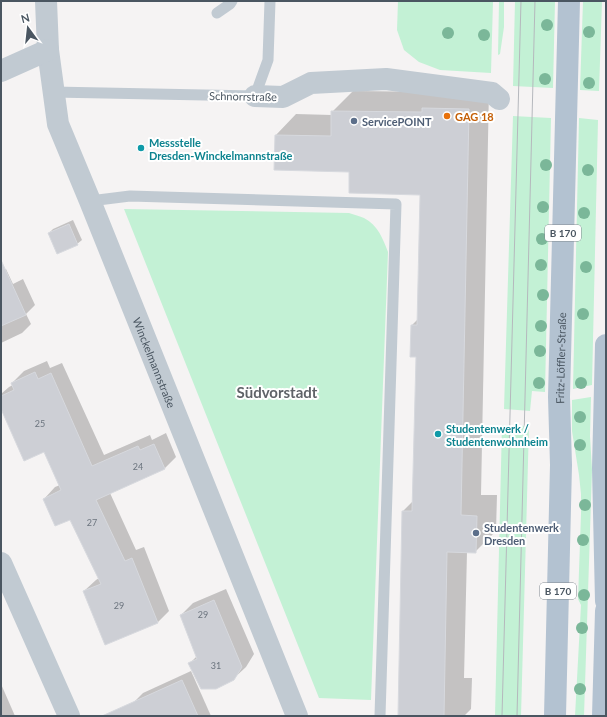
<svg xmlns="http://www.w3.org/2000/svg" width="607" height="717" font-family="Lato,sans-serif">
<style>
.green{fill:#c3f1d5}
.shadow{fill:#0003}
.building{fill:#cdcfd5;stroke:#d7d9de}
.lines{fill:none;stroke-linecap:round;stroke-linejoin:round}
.lane{stroke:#c1cad2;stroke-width:11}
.street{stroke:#c1cad2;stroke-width:22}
.primary{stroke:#b3c2d1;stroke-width:22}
.tram{stroke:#b5b8bd;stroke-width:1}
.tree{fill:#7bb799}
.food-dot{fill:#e8710a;stroke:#fff;stroke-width:1.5}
.service-dot{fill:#5c6f8a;stroke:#fff;stroke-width:1.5}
.culture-dot{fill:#0f9aa8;stroke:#fff;stroke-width:1.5}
.labels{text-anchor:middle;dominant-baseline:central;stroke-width:4;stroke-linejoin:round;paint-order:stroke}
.number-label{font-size:9px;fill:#6b747e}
.shield{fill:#fff;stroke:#808990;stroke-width:1}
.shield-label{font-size:10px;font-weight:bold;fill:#4a5661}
.street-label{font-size:11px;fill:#4a5661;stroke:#fff}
.food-label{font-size:11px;font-weight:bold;fill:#c56008;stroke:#fff;text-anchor:start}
.service-label{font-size:11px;font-weight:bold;fill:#4e5e75;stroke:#fff;text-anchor:start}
.culture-label{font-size:11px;font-weight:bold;fill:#0d838f;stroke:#fff;text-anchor:start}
.district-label{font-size:15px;font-weight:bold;fill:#5f6368;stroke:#fff}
</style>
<rect width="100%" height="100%" fill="#f5f3f3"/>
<g class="green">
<path d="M 398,1 L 493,1 L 491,73 L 440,70 L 419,62 L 404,50 L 397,30 Z"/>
<path d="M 499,1 L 504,1 L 504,27 L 500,54 L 498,55 Z"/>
<path d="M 515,1 L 555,1 L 553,88 L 513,86 Z"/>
<path d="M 583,1 L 602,1 L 599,91 L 580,90 Z"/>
<path d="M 513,116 L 551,118 L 545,392 L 532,391 L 530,411 L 504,409 Z"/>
<path d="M 579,118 L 598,120 L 592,385 L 573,389 Z"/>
<path d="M 124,209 L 349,213 C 354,215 360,216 364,218 C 378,225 383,239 388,252 L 371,700 L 319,698 Z"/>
<path d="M 591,397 L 590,436 L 592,470 L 584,716 L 575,716 L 581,605 L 578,599 L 581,514 L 581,494 L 579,475 L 572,431 L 572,400 Z"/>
<path d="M 502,425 L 529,426 L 521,716 L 495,716 Z"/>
</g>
<g class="shadow">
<path d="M 489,89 L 481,495 L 497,495 L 496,531 L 475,552 L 467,552 L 464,678 L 472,678 L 471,709 L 464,716 L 399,716 L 403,511 L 413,501 L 417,356 L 412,325 L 418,319 L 421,194 L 350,171 L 276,135 L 296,114 L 332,115 L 332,112 L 353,91 L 440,92 Z"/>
<path d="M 73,220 L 82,240 L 77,244 L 49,233 L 53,229 Z"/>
<path d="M 6,269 L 13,284 L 23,279 L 35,305 L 26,314 L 31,324 L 22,333 L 1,343 L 1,272 Z"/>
<path d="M 47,361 L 50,368 L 62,363 L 104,455 L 150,435 L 152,440 L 166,433 L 176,457 L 165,468 L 110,493 L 136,550 L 144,547 L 169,611 L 158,622 L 84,591 L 96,580 L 99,578 L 71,518 L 44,499 L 55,487 L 60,485 L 45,451 L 1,407 L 1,394 L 9,387 L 13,385 L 12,383 L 24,371 Z"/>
<path d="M 226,589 L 254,654 L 246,667 L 233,679 L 190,663 L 197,656 L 181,615 L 193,603 Z"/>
<path d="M 191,671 L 211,716 L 140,716 L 134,702 L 143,693 Z"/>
<path d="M 1,684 L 15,716 L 1,716 Z"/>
</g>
<g class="building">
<path d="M 422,108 L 469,109 L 461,515 L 477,516 L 476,553 L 447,552 L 444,716 L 398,716 L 402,511 L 412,511 L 416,357 L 410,357 L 411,325 L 417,325 L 420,195 L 349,193 L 349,172 L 274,170 L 275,135 L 331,136 L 331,111 L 422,112 Z"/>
<path d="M 69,224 L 78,245 L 57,254 L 48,233 Z"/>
<path d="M 1,260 L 26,315 L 1,326 Z"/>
<path d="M 35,372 L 38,379 L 51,373 L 92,466 L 138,446 L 140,450 L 154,444 L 165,469 L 96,500 L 125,561 L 132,558 L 158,623 L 105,645 L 83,591 L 101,584 L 70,520 L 55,526 L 43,499 L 61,490 L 44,452 L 24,461 L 1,409 L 1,396 L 14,390 L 11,383 Z"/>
<path d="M 214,600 L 242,667 L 234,680 L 216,689 L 201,689 L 188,663 L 197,659 L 180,615 Z"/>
<path d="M 182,680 L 198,716 L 102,716 Z"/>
</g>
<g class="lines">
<g class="lane">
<path d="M 217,13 L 230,4 L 232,1"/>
<path d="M 53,92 L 255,96 L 268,60 L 270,1"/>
<path d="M 90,201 L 130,196 L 396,204 L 380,716"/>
</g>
<g class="street">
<path id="s1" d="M 46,1 L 48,50 L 58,124 L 90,201 L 297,716"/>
<path d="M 1,71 L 48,50"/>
<path d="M 255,96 L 283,97 L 311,83 L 386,79 L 492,93 L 499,99"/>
<path d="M 1,563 L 69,716"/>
</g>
<g class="primary">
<path d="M 606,345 L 603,468 L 606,601"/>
<path id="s2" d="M 555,716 L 561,465 L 559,397 L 569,1"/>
<path d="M 603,716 L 606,611"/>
</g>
<g class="tram">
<path d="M 502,716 L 521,1"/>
<path d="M 517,716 L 535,1"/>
</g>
</g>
<g class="tree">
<circle cx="547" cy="25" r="6"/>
<circle cx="589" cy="32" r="6"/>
<circle cx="448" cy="33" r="6"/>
<circle cx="484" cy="35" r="6"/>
<circle cx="545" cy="79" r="6"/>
<circle cx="589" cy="83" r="6"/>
<circle cx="546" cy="165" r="6"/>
<circle cx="588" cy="170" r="6"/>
<circle cx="543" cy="207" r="6"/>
<circle cx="584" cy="213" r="6"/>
<circle cx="542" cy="239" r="6"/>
<circle cx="541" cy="265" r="6"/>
<circle cx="586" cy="267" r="6"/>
<circle cx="543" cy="295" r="6"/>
<circle cx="583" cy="314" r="6"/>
<circle cx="541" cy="326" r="6"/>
<circle cx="540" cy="351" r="6"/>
<circle cx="539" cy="383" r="6"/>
<circle cx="581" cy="383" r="6"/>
<circle cx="580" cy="417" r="6"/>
<circle cx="580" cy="445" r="6"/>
<circle cx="585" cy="505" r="6"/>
<circle cx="583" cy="540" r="6"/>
<circle cx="584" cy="595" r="6"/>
<circle cx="582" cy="628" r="6"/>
<circle cx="580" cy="689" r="6"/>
</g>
<circle class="food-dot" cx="447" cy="116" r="4"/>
<g class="service-dot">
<circle cx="354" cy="121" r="4"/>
<circle cx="476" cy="533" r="4"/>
</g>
<g class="culture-dot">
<circle cx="141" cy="148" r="4"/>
<circle cx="438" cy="434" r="4"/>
</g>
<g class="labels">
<g class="number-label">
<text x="40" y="423">25</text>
<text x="138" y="466">24</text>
<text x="92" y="522">27</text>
<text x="119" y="605">29</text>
<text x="203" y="614">29</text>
<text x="216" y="665">31</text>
</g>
<g class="shield">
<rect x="545" y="225" width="36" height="16" rx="3"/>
<rect x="540" y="583" width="36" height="16" rx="3"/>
</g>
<g class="shield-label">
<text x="563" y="233">B 170</text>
<text x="558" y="591">B 170</text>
</g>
<g class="street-label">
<text transform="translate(243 96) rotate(1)">Schnorrstraße</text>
<text stroke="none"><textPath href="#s2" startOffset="358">Fritz-Löffler-Straße</textPath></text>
<text stroke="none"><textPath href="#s1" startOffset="381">Winckelmannstraße</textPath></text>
</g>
<g class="food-label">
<text x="455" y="116">GAG 18</text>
</g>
<g class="service-label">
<text x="362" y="121">ServicePOINT</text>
<text x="484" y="527">Studentenwerk<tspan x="484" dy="13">Dresden</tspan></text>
</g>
<g class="culture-label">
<text x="149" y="142">Messstelle<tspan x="149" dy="13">Dresden-Winckelmannstraße</tspan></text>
<text x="446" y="428">Studentenwerk /<tspan x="446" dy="13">Studentenwohnheim</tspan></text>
</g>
<g class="district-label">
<text x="277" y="392">Südvorstadt</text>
</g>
</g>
<rect width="607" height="717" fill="none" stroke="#4a5661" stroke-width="4"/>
<g transform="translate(28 28) rotate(345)" stroke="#ffffff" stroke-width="3" paint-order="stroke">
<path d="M0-3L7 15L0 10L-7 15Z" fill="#4a5661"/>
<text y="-6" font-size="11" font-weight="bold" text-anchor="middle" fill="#4a5661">N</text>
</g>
</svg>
